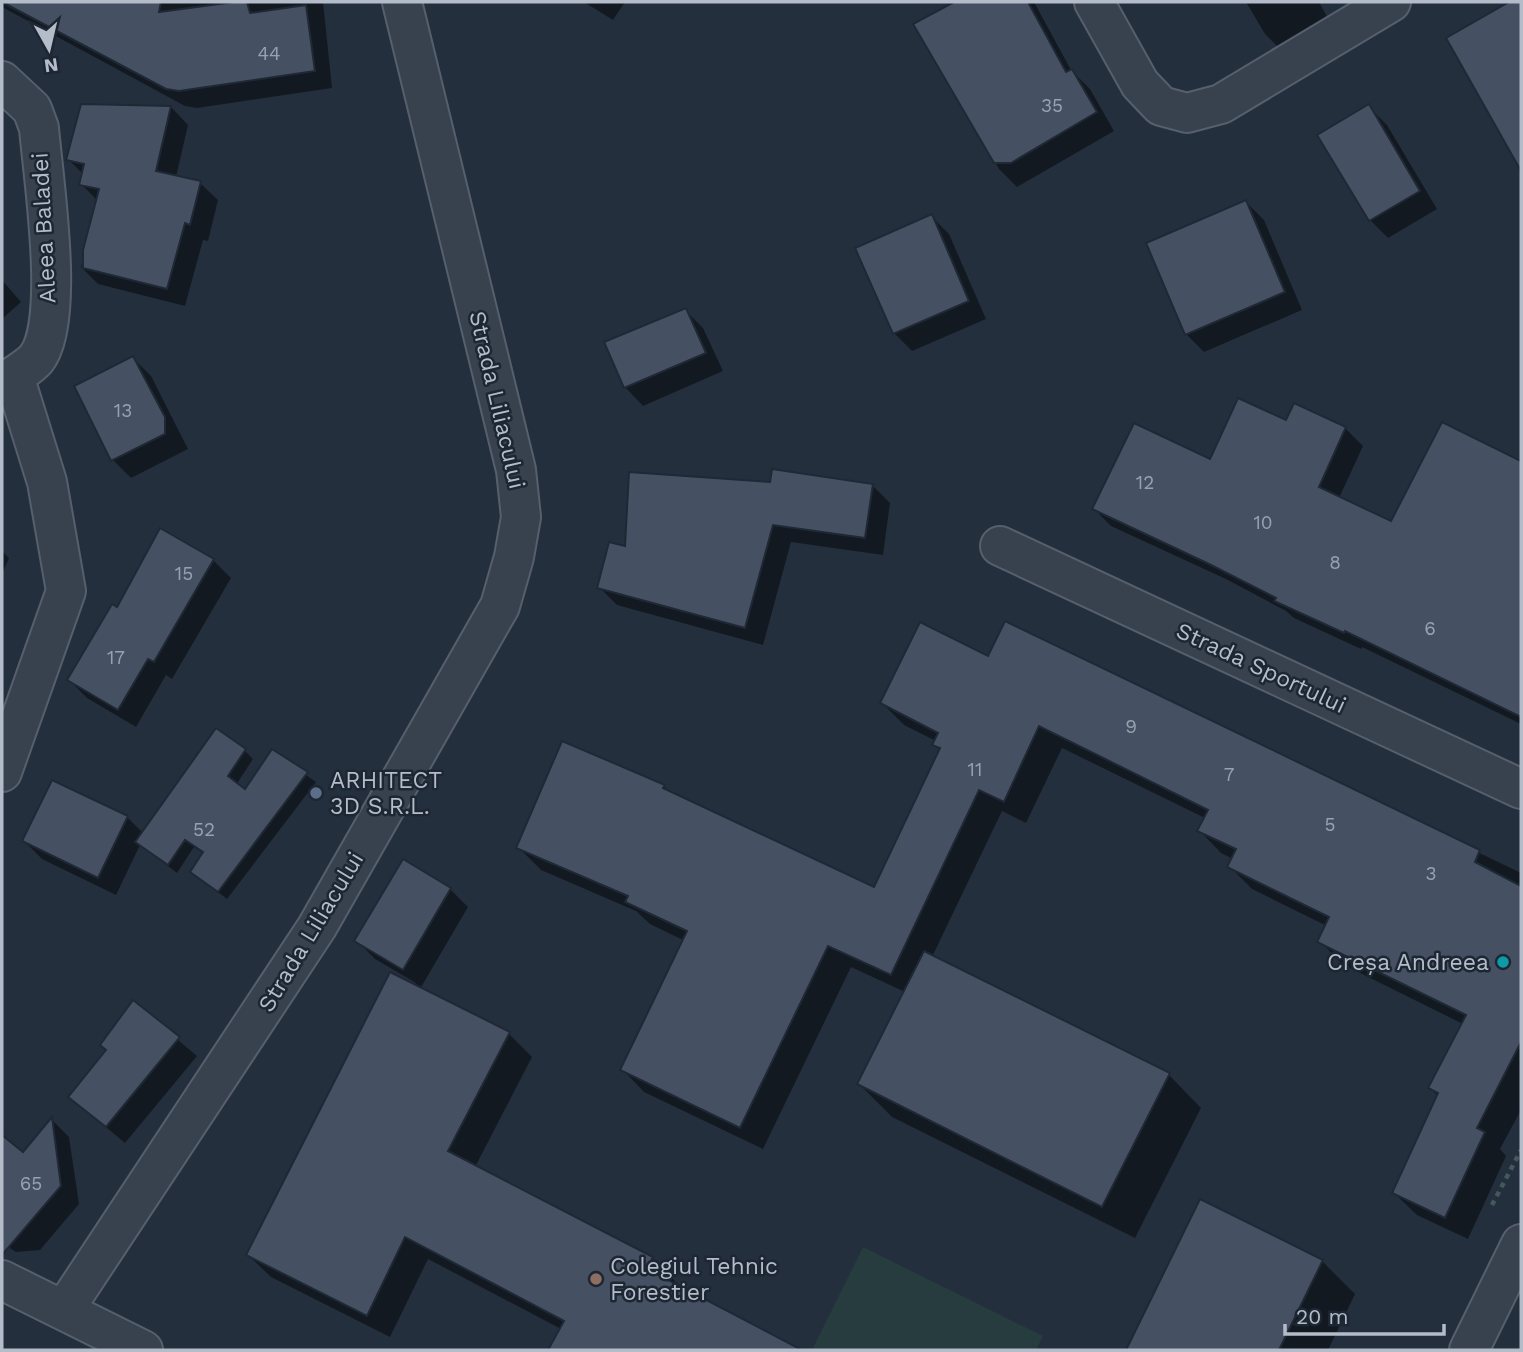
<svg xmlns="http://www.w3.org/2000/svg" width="1523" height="1352" font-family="'Work Sans',sans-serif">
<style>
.green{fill:#263c3f}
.shadow{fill:#0007}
.building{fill:#455162;stroke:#1f2835;stroke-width:2}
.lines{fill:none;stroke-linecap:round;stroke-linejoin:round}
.minor-casing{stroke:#565f6c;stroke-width:42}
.tertiary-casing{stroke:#565f6c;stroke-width:42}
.path{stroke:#44595c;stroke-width:4.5;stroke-dasharray:5 5;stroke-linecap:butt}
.minor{stroke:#38414e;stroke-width:38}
.tertiary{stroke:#38414e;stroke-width:38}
.service-dot{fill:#5c6f8a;stroke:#1d2633;stroke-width:2.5}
.culture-dot{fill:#0f9aa8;stroke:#1d2633;stroke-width:2.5}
.education-dot{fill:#8d6e63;stroke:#1d2633;stroke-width:2.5}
.labels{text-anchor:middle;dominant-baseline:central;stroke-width:5;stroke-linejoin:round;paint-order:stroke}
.number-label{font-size:19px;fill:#98a1af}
.street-label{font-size:23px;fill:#b4bcc9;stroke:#1d2633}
.poi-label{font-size:23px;fill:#b4bcc9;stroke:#1d2633;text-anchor:start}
</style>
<rect width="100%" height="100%" fill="#242f3e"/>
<path class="green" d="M 863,1247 L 1043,1336 L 1036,1350 L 812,1350 Z"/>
<g class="shadow">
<path d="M 2,2 L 323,2 L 332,88 L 197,108 L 185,106 L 2,7 Z"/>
<path d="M 584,2 L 625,2 L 613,20 Z"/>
<path d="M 958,2 L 1034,2 L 1071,70 L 1090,89 L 1114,131 L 1017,187 L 999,169 L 916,24 Z"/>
<path d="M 1246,2 L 1319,2 L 1331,24 L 1283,52 L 1265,34 Z"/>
<path d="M 1512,2 L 1521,8 L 1521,142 L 1516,145 L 1448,39 Z"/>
<path d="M 82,105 L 171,107 L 188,125 L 176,177 L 200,183 L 218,200 L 208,241 L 203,240 L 185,306 L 98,284 L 81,267 L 98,201 L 81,184 L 83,174 L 68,159 Z"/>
<path d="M 1369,107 L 1387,125 L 1437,209 L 1388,238 L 1370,220 Z"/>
<path d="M 1246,202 L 1264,220 L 1302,310 L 1204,352 L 1186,334 Z"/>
<path d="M 931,216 L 949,234 L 986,319 L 912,351 L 894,333 Z"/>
<path d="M 2,280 L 21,302 L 2,319 Z"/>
<path d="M 685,310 L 703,328 L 723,371 L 643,406 L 625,387 Z"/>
<path d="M 133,358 L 151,376 L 188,449 L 131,478 L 113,460 Z"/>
<path d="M 1287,423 L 1345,428 L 1363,446 L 1339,498 L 1392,523 L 1429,450 L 1521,494 L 1521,724 L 1362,647 L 1361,649 L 1294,618 L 1286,611 L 1228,580 L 1111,526 L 1094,509 L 1211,461 Z"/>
<path d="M 771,484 L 872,485 L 890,503 L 883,555 L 791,542 L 763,645 L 617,605 L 599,587 L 626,548 Z"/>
<path d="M 161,530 L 213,560 L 231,578 L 172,679 L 166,675 L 136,727 L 87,698 L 69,680 L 117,609 Z"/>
<path d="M 2,551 L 9,558 L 2,574 Z"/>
<path d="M 1005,624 L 1521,873 L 1521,1110 L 1500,1149 L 1506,1156 L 1468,1239 L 1417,1215 L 1394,1193 L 1438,1096 L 1430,1088 L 1463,1024 L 1342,964 L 1320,941 L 1327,926 L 1252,889 L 1229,866 L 1233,859 L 1221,853 L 1199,830 L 1205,818 L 1062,748 L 1026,823 L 1002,811 L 932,957 L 1169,1075 L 1201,1108 L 1135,1238 L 892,1117 L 859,1084 L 905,992 L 851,967 L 763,1149 L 644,1092 L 622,1069 L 685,941 L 650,924 L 636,911 L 541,870 L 518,847 L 664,786 L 671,793 L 875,889 L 941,751 L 934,744 L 936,741 L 904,725 L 882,703 L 989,659 Z"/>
<path d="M 245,751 L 253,759 L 236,785 L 246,792 L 273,752 L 316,782 L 227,899 L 192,872 L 204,854 L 194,847 L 177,873 L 140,845 L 116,895 L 42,859 L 24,841 L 127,817 L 143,833 Z"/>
<path d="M 403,862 L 450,889 L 468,907 L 420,989 L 509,1034 L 532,1057 L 475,1167 L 652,1258 L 675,1281 L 673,1285 L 798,1350 L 563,1350 L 555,1342 L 561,1329 L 428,1259 L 390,1337 L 271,1277 L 248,1255 L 416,983 L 375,959 L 357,941 Z"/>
<path d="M 133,1002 L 197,1056 L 125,1143 L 70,1097 L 108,1051 Z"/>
<path d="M 52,1120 L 69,1137 L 79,1204 L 40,1250 L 16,1252 L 2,1243 L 2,1137 L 24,1154 Z"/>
<path d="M 1200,1202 L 1322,1261 L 1355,1294 L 1328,1350 L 1128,1350 Z"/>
</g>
<g class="building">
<path d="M 2,2 L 161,2 L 159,12 L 234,2 L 247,2 L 250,13 L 306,5 L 315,71 L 179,91 L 166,89 Z"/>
<path d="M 954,2 L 1028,2 L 1066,72 L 1072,69 L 1097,112 L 1011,163 L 994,163 L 913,24 Z"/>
<path d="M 1509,2 L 1521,2 L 1521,171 L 1446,38 Z"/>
<path d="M 81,104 L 171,106 L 156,171 L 201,181 L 190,225 L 185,223 L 167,289 L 83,268 L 83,250 L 99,189 L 79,185 L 84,164 L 66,160 Z"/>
<path d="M 1369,104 L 1420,191 L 1369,221 L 1317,135 Z"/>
<path d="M 1246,200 L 1285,292 L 1185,335 L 1146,243 Z"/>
<path d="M 932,214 L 969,301 L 893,334 L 855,248 Z"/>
<path d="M 686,308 L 706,353 L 624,388 L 604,342 Z"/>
<path d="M 133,356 L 165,417 L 165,434 L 111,461 L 74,386 Z"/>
<path d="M 1238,398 L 1286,420 L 1294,403 L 1346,427 L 1319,487 L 1391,521 L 1442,422 L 1521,461 L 1521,717 L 1345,631 L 1344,633 L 1274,601 L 1276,598 L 1209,564 L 1092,509 L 1134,423 L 1210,459 Z"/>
<path d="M 772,469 L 873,484 L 865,538 L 773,525 L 745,628 L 597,588 L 609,542 L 625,546 L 629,472 L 770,482 Z"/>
<path d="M 160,528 L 214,559 L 154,662 L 148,659 L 118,710 L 67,680 L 112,604 L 117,607 Z"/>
<path d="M 1005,621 L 1480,850 L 1475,862 L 1521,886 L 1521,1042 L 1477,1128 L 1485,1132 L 1445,1218 L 1392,1193 L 1438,1093 L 1428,1088 L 1466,1015 L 1317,942 L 1329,917 L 1227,867 L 1236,849 L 1197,831 L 1208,810 L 1039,726 L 1004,802 L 979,790 L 891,975 L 828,946 L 740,1128 L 620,1070 L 687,931 L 625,902 L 628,896 L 516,848 L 562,741 L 665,785 L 663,788 L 874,887 L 940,748 L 932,745 L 938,733 L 880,703 L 920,622 L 988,656 Z"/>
<path d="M 216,728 L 246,749 L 228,776 L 245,789 L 272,749 L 308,772 L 218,892 L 190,872 L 203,852 L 185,840 L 168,865 L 135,842 Z"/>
<path d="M 52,780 L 128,816 L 98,878 L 22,841 Z"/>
<path d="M 403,859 L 451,888 L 403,970 L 354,941 Z"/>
<path d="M 924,951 L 1170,1073 L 1102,1207 L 857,1084 Z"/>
<path d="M 390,972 L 510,1032 L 448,1151 L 653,1257 L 647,1269 L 802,1350 L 548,1350 L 564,1321 L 405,1237 L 367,1316 L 246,1255 Z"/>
<path d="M 133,1000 L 180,1037 L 106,1127 L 68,1097 L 106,1050 L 100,1045 Z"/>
<path d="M 52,1117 L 61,1186 L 2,1255 L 2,1135 L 23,1152 Z"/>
<path d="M 1200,1199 L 1323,1260 L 1279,1350 L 1126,1350 Z"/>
</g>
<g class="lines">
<g class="minor-casing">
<g id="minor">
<path d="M 1094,2 L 1140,84 L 1161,106 L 1187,113 L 1221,104 L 1391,2"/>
<path d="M 2,81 L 32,109 L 39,128 C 43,177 66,323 36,359 C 30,366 21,371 14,376 L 47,482 L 66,591 L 2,772"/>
<path d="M 1000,546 L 1521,789"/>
<path d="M 1469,1350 L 1521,1244"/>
</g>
</g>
<g class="tertiary-casing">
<g id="tertiary">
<path d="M 2,1280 L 143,1350"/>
<path d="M 64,1310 L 317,927 L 500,606 L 514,557 L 521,517 L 516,470 L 402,2"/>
</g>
</g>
<path class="path" d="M 1492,1205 L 1521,1150"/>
<use href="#minor" class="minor"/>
<use href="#tertiary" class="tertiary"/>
</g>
<circle class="service-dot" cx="316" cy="793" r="7"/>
<circle class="culture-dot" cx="1503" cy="962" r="7"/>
<circle class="education-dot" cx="596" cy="1279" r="7"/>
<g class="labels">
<g class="number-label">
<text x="269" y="53">44</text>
<text x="1052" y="105">35</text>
<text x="123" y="410">13</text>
<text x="1145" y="482">12</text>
<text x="1263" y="522">10</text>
<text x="1335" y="562">8</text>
<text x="184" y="573">15</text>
<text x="1430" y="628">6</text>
<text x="116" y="657">17</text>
<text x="1131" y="726">9</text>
<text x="975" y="769">11</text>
<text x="1229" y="774">7</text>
<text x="1330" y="824">5</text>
<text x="204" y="829">52</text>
<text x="1431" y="873">3</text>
<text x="31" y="1183">65</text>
</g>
<g class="street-label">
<text transform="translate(44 228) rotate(-93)">Aleea Baladei</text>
<text transform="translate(497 400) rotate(77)">Strada Liliacului</text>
<text transform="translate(1261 668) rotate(25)">Strada Sportului</text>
<text transform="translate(311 932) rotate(-59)">Strada Liliacului</text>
</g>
<g class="poi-label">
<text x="330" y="780">ARHITECT<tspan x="330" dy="26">3D S.R.L.</tspan></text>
<text x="1489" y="962" text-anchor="end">Creșa Andreea</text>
<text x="610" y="1266">Colegiul Tehnic<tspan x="610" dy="26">Forestier</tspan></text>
</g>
</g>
<rect width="1523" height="1352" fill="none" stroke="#b4bcc9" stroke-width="7"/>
<g transform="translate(49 49) rotate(172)" stroke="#1d2633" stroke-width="5" paint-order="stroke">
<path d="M0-5L12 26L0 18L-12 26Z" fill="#b4bcc9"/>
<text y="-10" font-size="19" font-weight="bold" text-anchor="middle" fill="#b4bcc9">N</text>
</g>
<path d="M1285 1324v10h159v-10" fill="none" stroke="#b4bcc9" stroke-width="3.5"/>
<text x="1296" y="1324" font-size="21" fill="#b4bcc9" stroke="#1d2633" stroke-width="5" paint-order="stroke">20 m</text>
</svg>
